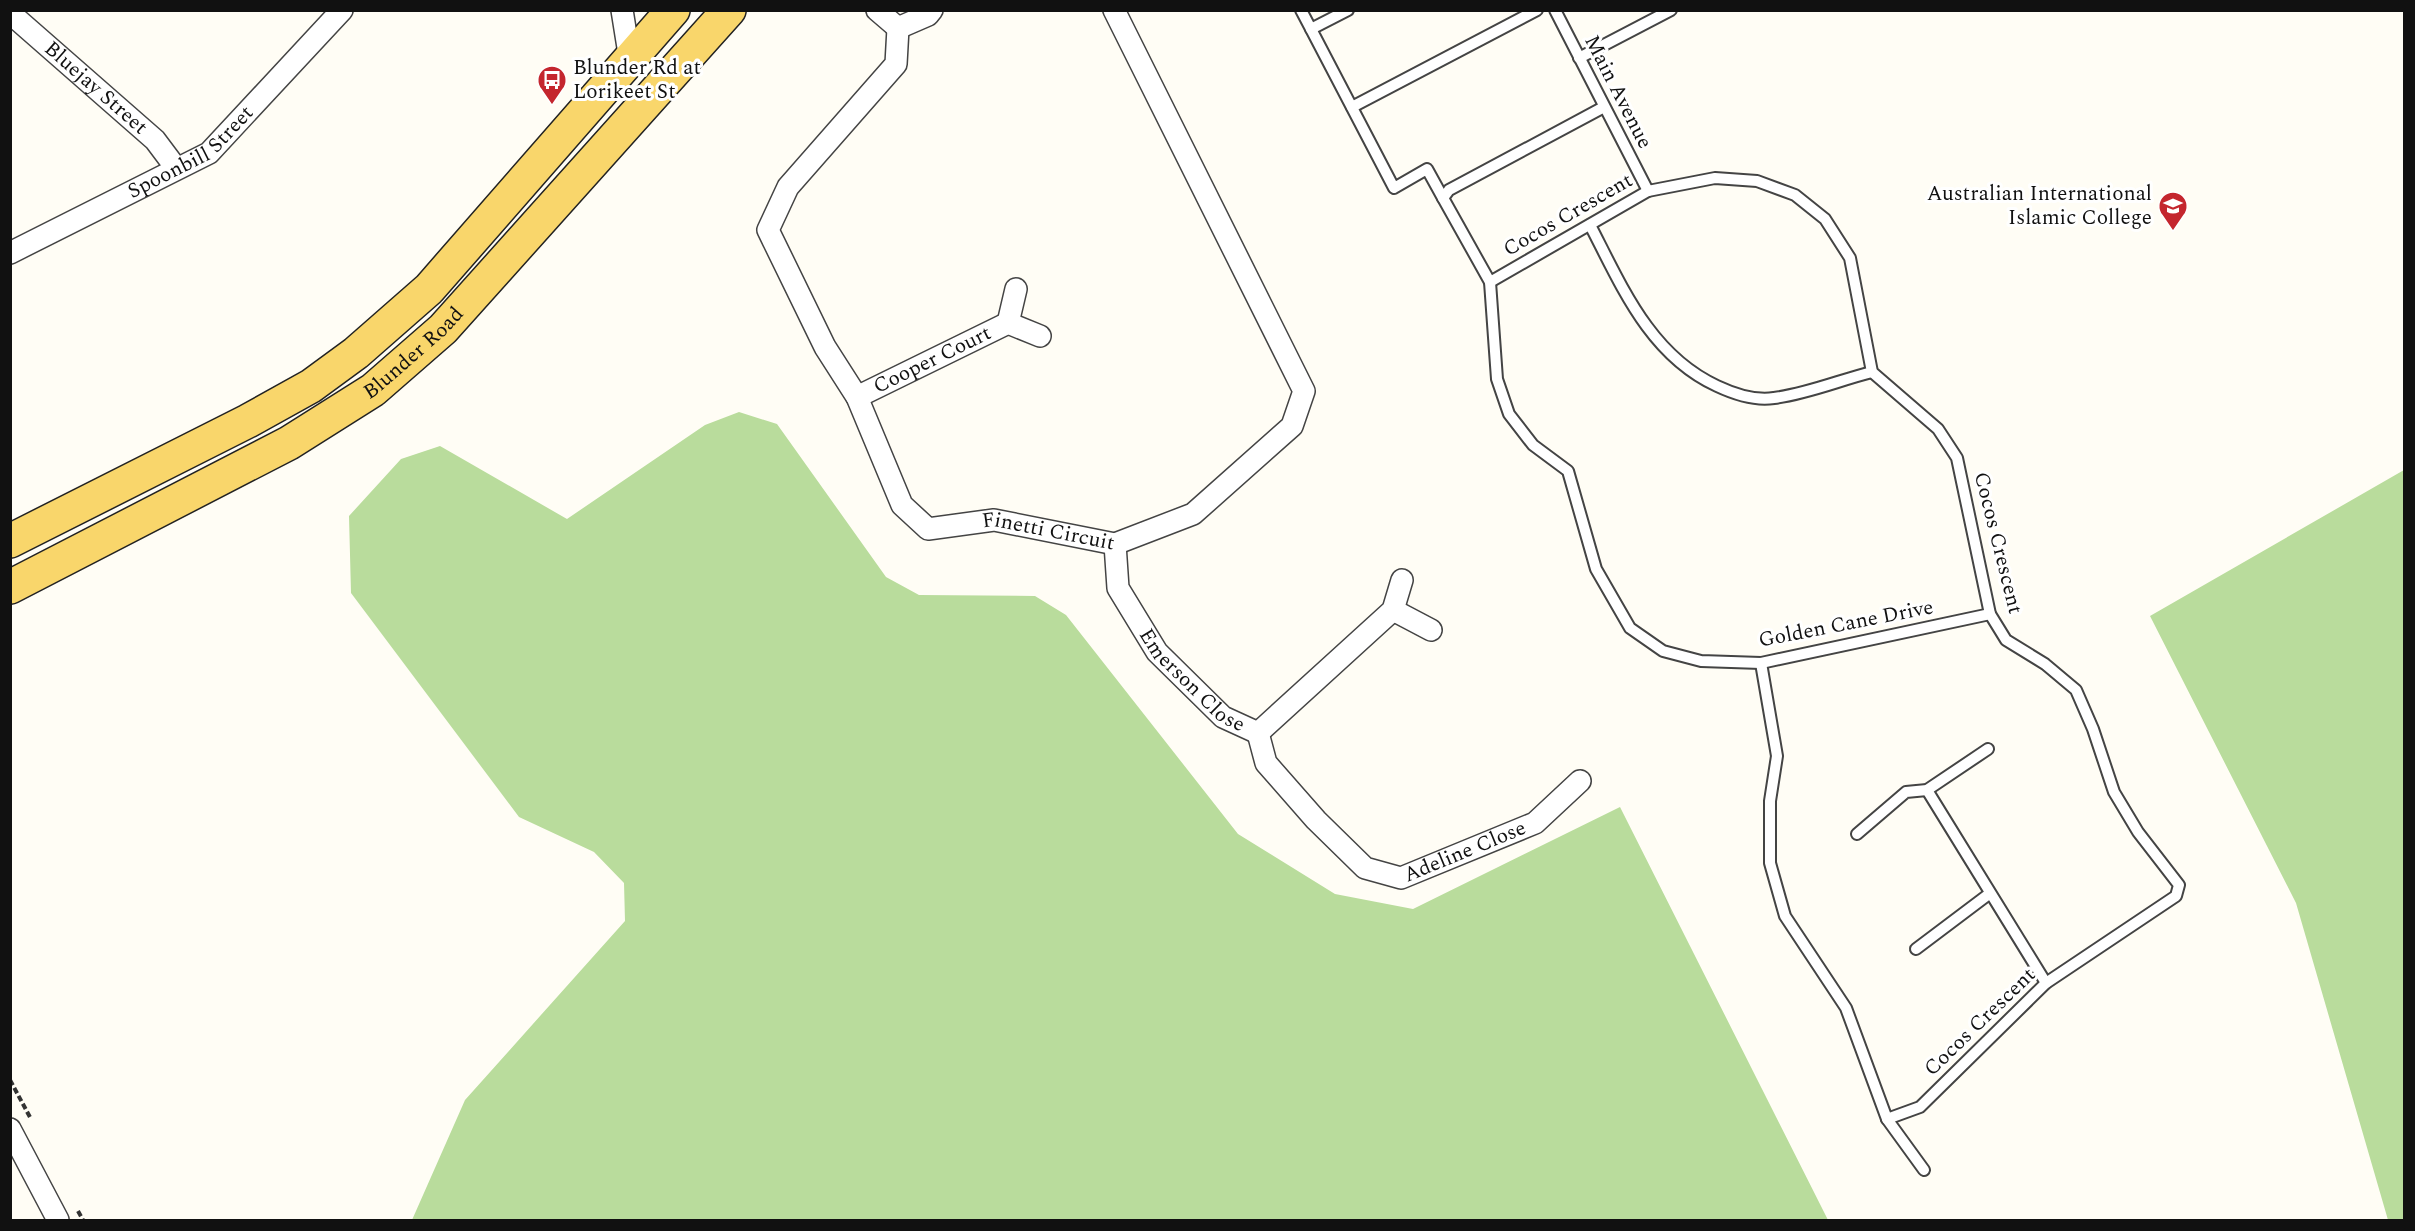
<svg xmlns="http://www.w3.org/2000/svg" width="2415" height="1231" font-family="Spectral,serif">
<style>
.forest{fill:#b9dc9c}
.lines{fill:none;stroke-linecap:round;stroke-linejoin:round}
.service-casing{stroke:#444;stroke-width:14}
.minor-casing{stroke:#444;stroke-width:24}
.primary-casing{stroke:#222;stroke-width:36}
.path{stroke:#333;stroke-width:4;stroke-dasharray:6 3;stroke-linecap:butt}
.service{stroke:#fff;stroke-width:10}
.minor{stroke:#fff;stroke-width:21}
.primary{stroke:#f9d66b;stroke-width:33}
.labels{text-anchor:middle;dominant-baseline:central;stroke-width:6;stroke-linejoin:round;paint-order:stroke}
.poi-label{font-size:21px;fill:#111;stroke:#fff;text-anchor:start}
.street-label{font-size:21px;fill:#111;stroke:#fff}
</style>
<rect width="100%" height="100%" fill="#fffdf5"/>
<g class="forest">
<path d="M 739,412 L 777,424 L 886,577 L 919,595 L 1035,596 L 1066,615 L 1238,834 L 1335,894 L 1413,909 L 1620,807 L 1828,1220 L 412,1220 L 465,1100 L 625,921 L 624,883 L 594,852 L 519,817 L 351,593 L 349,516 L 401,459 L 440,446 L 567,519 L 705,425 Z"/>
<path d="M 2404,470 L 2404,1220 L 2388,1220 L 2296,903 L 2150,616 Z"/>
</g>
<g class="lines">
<g class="service-casing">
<g id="service">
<path d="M 1301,10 L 1311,29"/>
<path d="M 1348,10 L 1311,29 L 1394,188 L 1427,169 L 1443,198"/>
<path d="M 1555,10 L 1648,191"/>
<path d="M 1579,58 L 1671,10"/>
<path d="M 1352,107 L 1537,10"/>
<path d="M 1604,107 L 1449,190 L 1443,198 L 1490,282 L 1497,379 L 1509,414 L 1533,445 L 1568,471 L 1596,569 L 1630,628 L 1663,651 L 1701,661 L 1761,663 L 1990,614"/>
<path d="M 1590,225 C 1622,287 1650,355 1717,386 C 1734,394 1755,401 1774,398 C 1807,394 1840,380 1872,372"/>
<path d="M 1490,282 L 1648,191 L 1715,178 L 1757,181 L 1795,195 L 1825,219 L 1850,258 L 1872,372 L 1938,429 L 1957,458 L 1990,614 L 2006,640 L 2045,664 L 2076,690 L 2093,729 L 2114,792 L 2138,832 L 2179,885 L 2176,896 L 2046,983 L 1920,1107 L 1887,1119"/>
<path d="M 1761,663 L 1777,756 L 1770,801 L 1770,863 L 1785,916 L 1846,1008 L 1887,1119 L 1924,1170"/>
<path d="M 1927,790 L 2046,983"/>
<path d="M 1857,834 L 1906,792 L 1927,790 L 1988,749"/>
<path d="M 1916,949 L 1989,894"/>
</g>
</g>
<g class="minor-casing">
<g id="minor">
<path d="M 622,10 L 630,60"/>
<path d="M 877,10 L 898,28"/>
<path id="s1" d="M 10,13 L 155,140 L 176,168"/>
<path id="s2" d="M 898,28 L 896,64 L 788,187 L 768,230 L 825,347 L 857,397 L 902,505 L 928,529 L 994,520 L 1115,544 L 1193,514 L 1292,426 L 1304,391 L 1114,10"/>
<path d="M 898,28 L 928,15 L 932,10"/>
<path id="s3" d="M 10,253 L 209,153 L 342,10"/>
<path d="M 1008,323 L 1016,289"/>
<path id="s4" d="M 857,397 L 1008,323 L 1040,336"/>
<path id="s5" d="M 1115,544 L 1118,588 L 1157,652 L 1223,717 L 1258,733 L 1393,610 L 1402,580"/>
<path d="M 1393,610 L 1431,630"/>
<path id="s6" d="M 1258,733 L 1266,763 L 1316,820 L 1365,868 L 1401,878 L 1535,823 L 1580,781"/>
<path d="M 10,1129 L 58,1220"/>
</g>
</g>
<g class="primary-casing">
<g id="primary">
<path d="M 10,541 L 248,421 L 311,386 L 356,353 L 429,289 L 673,10"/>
<path id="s7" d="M 10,587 L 289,443 L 373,390 L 443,329 L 729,10"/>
</g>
</g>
<g class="path">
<path d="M 10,1080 L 31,1119"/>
<path d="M 78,1211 L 83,1220"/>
</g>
<use href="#service" class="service"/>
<use href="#minor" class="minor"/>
<use href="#primary" class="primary"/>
</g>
<defs>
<g id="bus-pin" transform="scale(1.5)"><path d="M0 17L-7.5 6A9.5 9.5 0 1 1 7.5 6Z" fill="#c4262e" stroke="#fff"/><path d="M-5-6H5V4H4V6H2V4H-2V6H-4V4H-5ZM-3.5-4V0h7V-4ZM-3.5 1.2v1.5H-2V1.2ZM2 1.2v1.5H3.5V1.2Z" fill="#fff"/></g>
<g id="school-pin" transform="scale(1.5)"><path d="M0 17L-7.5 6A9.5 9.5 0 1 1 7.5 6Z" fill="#c4262e" stroke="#fff"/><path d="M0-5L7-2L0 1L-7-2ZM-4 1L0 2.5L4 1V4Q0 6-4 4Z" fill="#fff"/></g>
</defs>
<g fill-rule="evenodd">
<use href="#bus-pin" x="552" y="80"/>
<use href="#school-pin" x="2173" y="206"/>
</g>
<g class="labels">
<g class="poi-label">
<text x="573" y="68">Blunder Rd at<tspan x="573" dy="24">Lorikeet St</tspan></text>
<text x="2152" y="194" text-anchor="end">Australian International<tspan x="2152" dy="24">Islamic College</tspan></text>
</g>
<g class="street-label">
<text stroke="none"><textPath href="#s1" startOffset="114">Bluejay Street</textPath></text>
<text transform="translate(1618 92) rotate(63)">Main Avenue</text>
<text stroke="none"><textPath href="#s3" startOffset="208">Spoonbill Street</textPath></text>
<text transform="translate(1568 215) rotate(-30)">Cocos Crescent</text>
<text stroke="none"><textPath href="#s7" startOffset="468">Blunder Road</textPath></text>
<text stroke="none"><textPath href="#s4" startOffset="84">Cooper Court</textPath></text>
<text stroke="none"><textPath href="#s2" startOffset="711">Finetti Circuit</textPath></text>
<text transform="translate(1998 543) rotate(76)">Cocos Crescent</text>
<text transform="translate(1846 624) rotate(-11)">Golden Cane Drive</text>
<text stroke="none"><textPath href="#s5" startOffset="164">Emerson Close</textPath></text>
<text stroke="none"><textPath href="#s6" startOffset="282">Adeline Close</textPath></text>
<text transform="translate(1980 1022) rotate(-44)">Cocos Crescent</text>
</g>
</g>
<rect width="2415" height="1231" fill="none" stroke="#111111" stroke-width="24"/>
</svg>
